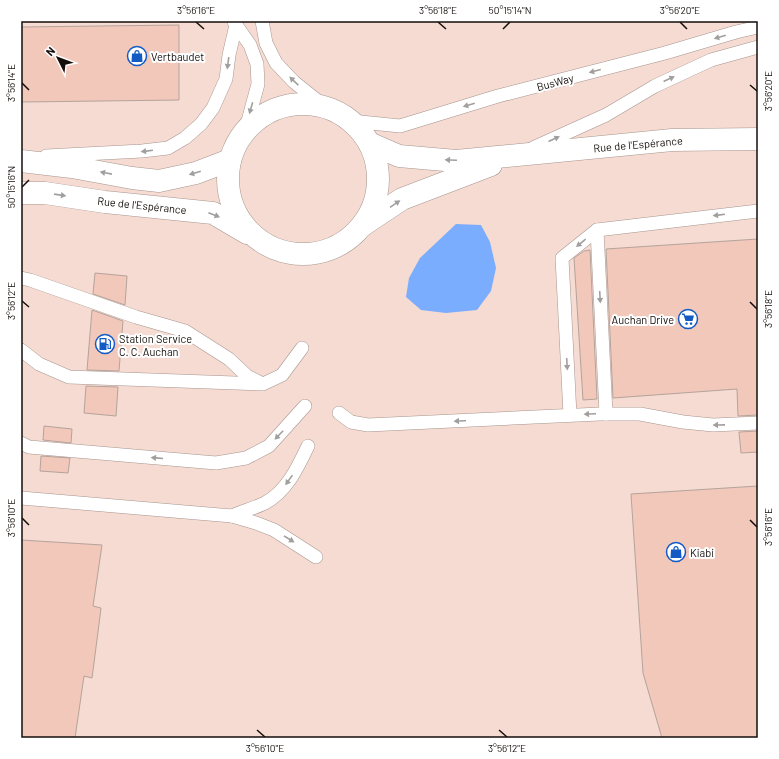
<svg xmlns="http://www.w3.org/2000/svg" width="779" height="759" font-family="Barlow,sans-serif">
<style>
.built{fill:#f5dbd1}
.water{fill:#7badfe}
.building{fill:#f2c8ba;stroke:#b5a39c}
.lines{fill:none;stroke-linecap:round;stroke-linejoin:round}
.service-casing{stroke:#a7958f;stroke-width:14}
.minor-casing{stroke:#a7958f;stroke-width:23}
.service{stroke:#fff;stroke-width:13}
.minor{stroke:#fff;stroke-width:22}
.oneway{fill:#a19f9d}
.ticks{fill:none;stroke:#140e0b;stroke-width:1.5}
.labels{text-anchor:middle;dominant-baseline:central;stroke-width:4;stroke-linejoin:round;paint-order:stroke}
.poi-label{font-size:11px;fill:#140e0b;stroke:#fff;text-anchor:start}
.street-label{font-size:11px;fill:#140e0b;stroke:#fff}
.neatline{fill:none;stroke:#140e0b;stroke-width:1.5}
.ticks-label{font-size:10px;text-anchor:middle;fill:#140e0b}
</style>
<rect width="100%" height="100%" fill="#fdeae3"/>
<rect class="built" x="21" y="21" width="737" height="717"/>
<path class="water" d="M 456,224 L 481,225 L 490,242 L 496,268 L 491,291 L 477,310 L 446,313 L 421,310 L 406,297 L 409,278 L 420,258 Z"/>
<g class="building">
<path d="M 179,25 L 179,100 L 21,102 L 21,27 Z"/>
<path d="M 758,239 L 758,415 L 738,416 L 737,389 L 613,398 L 606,249 Z"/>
<path d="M 590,250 L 597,399 L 583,400 L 574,258 L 584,251 Z"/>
<path d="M 95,273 L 127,276 L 125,305 L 93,294 Z"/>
<path d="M 92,310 L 123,321 L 119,371 L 87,370 Z"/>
<path d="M 86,386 L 118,387 L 116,416 L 84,413 Z"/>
<path d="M 44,426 L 72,429 L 71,443 L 43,440 Z"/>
<path d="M 758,431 L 758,452 L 741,453 L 739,432 Z"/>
<path d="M 41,456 L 70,458 L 68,473 L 40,471 Z"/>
<path d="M 758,486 L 758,738 L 662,738 L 643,673 L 631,494 Z"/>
<path d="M 21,540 L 102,545 L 93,606 L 101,608 L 98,632 L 92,678 L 84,676 L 75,738 L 21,738 Z"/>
</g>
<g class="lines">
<g class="service-casing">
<g id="service">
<path d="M 262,21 L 266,43 L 276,63 L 294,82 L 324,106"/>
<path d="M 234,22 L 250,45 L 257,64 L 258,84 L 245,132"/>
<path d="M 351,121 L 400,126 L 498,96 L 665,53 L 736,32 L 758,27"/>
<path d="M 533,148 L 606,115 L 655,86 L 711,60 L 758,47"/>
<path d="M 46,156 L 142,151 L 168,148 L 185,138 L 201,124 L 213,108 L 226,79 L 229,55 L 236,25"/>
<path d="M 597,230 L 606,414"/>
<path d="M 21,278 L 30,280 L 136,317 L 185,331 L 229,359 L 247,376 L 259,382"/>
<path d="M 21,350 L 39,364 L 69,377 L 263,384 L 282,375 L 302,348"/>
<path d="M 339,413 L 351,422 L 368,425 L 600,414 L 640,414 L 683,422 L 713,425 L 758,423"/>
<path d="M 570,415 L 562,258 L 597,230 L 758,211"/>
<path d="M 21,443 L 29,447 L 216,463 L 246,458 L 269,446 L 305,406"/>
<path d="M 308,446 C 298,467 287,491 265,503 C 255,508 243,511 232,516 L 256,523 L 274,530 L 316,557"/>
<path d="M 21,498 L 232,516"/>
</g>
</g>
<g class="minor-casing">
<g id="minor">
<circle cx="303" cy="179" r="75"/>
<path d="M 369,143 L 399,156 L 456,161 L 672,140 L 758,139"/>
<path d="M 21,161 L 72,167 L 132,178 L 159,181 L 196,173 L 230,160"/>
<path d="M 21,193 L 45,193 L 105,202 L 213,213 L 247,233"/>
<path d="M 363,225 L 402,199 L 491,165"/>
</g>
</g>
<use href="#service" class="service"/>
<use href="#minor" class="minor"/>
</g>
<defs><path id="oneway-solid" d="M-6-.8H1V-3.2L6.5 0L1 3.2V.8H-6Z"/></defs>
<g class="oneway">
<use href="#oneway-solid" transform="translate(720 37) rotate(164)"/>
<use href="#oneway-solid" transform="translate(228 63) rotate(98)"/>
<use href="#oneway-solid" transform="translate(595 71) rotate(165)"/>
<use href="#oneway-solid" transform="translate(669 79) rotate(-25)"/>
<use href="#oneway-solid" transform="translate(294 81) rotate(-137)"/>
<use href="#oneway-solid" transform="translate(469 105) rotate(164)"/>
<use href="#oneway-solid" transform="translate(251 108) rotate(106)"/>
<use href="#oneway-solid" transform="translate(554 139) rotate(-24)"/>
<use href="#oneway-solid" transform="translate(147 151) rotate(173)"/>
<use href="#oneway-solid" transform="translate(451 160) rotate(-177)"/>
<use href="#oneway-solid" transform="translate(106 173) rotate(-169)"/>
<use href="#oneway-solid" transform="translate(195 173) rotate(164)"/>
<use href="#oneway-solid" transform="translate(60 195) rotate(8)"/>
<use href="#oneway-solid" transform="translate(395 204) rotate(-34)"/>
<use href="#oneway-solid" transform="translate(214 215) rotate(21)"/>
<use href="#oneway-solid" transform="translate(719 215) rotate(173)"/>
<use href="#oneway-solid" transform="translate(581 243) rotate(141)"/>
<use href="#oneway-solid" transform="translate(600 297) rotate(87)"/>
<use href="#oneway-solid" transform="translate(567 364) rotate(87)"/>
<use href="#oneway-solid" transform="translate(590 414) rotate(177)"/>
<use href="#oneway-solid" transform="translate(460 421) rotate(177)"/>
<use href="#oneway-solid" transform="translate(719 425) rotate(179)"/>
<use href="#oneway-solid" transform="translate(279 435) rotate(134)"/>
<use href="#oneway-solid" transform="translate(157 458) rotate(-175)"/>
<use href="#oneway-solid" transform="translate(289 480) rotate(125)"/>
<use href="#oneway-solid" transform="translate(289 539) rotate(32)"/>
</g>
<path class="ticks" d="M 196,22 L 204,29M 438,22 L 446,29M 680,22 L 687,29M 503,29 L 510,22M 22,83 L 29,90M 750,85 L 757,91M 22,187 L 29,180M 22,301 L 29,307M 750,302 L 757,309M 22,518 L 29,525M 750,520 L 757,527M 257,730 L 265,737M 499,730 L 507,737"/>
<defs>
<g id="shop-ring" transform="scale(1)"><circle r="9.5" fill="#fff" stroke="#145ac5" stroke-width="1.5"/><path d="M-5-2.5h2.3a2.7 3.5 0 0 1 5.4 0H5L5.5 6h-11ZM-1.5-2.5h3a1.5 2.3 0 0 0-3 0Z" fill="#145ac5"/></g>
<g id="supermarket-ring" transform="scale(1)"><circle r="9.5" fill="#fff" stroke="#145ac5" stroke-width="1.5"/><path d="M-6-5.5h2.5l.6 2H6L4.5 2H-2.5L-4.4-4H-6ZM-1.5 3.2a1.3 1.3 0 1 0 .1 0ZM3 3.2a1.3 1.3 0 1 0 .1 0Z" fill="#145ac5"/></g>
<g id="fuel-ring" transform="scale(1)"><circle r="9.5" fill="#fff" stroke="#145ac5" stroke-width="1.5"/><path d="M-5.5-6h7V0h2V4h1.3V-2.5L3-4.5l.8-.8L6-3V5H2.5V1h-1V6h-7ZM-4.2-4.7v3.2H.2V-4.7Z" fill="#145ac5"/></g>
</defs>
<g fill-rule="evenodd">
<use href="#shop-ring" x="137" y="56"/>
<use href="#supermarket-ring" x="688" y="319"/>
<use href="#fuel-ring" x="105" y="344"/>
<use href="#shop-ring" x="676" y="552"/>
</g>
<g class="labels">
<g class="poi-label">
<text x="151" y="56">Vertbaudet</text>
<text x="674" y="319" text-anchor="end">Auchan Drive</text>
<text x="119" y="338">Station Service<tspan x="119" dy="13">C. C. Auchan</tspan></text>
<text x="690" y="552">Kiabi</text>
</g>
<g class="street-label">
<text transform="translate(555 82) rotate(-15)">BusWay</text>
<text transform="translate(638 144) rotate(-5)">Rue de l'Espérance</text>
<text transform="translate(142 205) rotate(6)">Rue de l'Espérance</text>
</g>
</g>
<rect width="779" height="759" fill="none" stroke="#ffffff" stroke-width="44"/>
<g transform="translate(58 58) rotate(312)" stroke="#ffffff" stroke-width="3" paint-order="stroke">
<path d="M0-3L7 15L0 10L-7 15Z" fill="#140e0b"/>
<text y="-6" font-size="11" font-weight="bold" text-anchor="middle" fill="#140e0b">N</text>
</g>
<rect x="22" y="22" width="735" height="715" class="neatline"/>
<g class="ticks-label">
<text x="196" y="14">3°56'16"E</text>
<text x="438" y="14">3°56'18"E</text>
<text x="510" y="14">50°15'14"N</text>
<text x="680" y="14">3°56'20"E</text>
<text transform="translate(11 83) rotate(-90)" y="4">3°56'14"E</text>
<text transform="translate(768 91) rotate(-90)" y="4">3°56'20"E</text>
<text transform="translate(11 187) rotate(-90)" y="4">50°15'16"N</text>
<text transform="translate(11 301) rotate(-90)" y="4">3°56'12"E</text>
<text transform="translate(768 309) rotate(-90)" y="4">3°56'18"E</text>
<text transform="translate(11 518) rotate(-90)" y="4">3°56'10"E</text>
<text transform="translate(768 527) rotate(-90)" y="4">3°56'16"E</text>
<text x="265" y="752">3°56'10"E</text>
<text x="507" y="752">3°56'12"E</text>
</g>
</svg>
